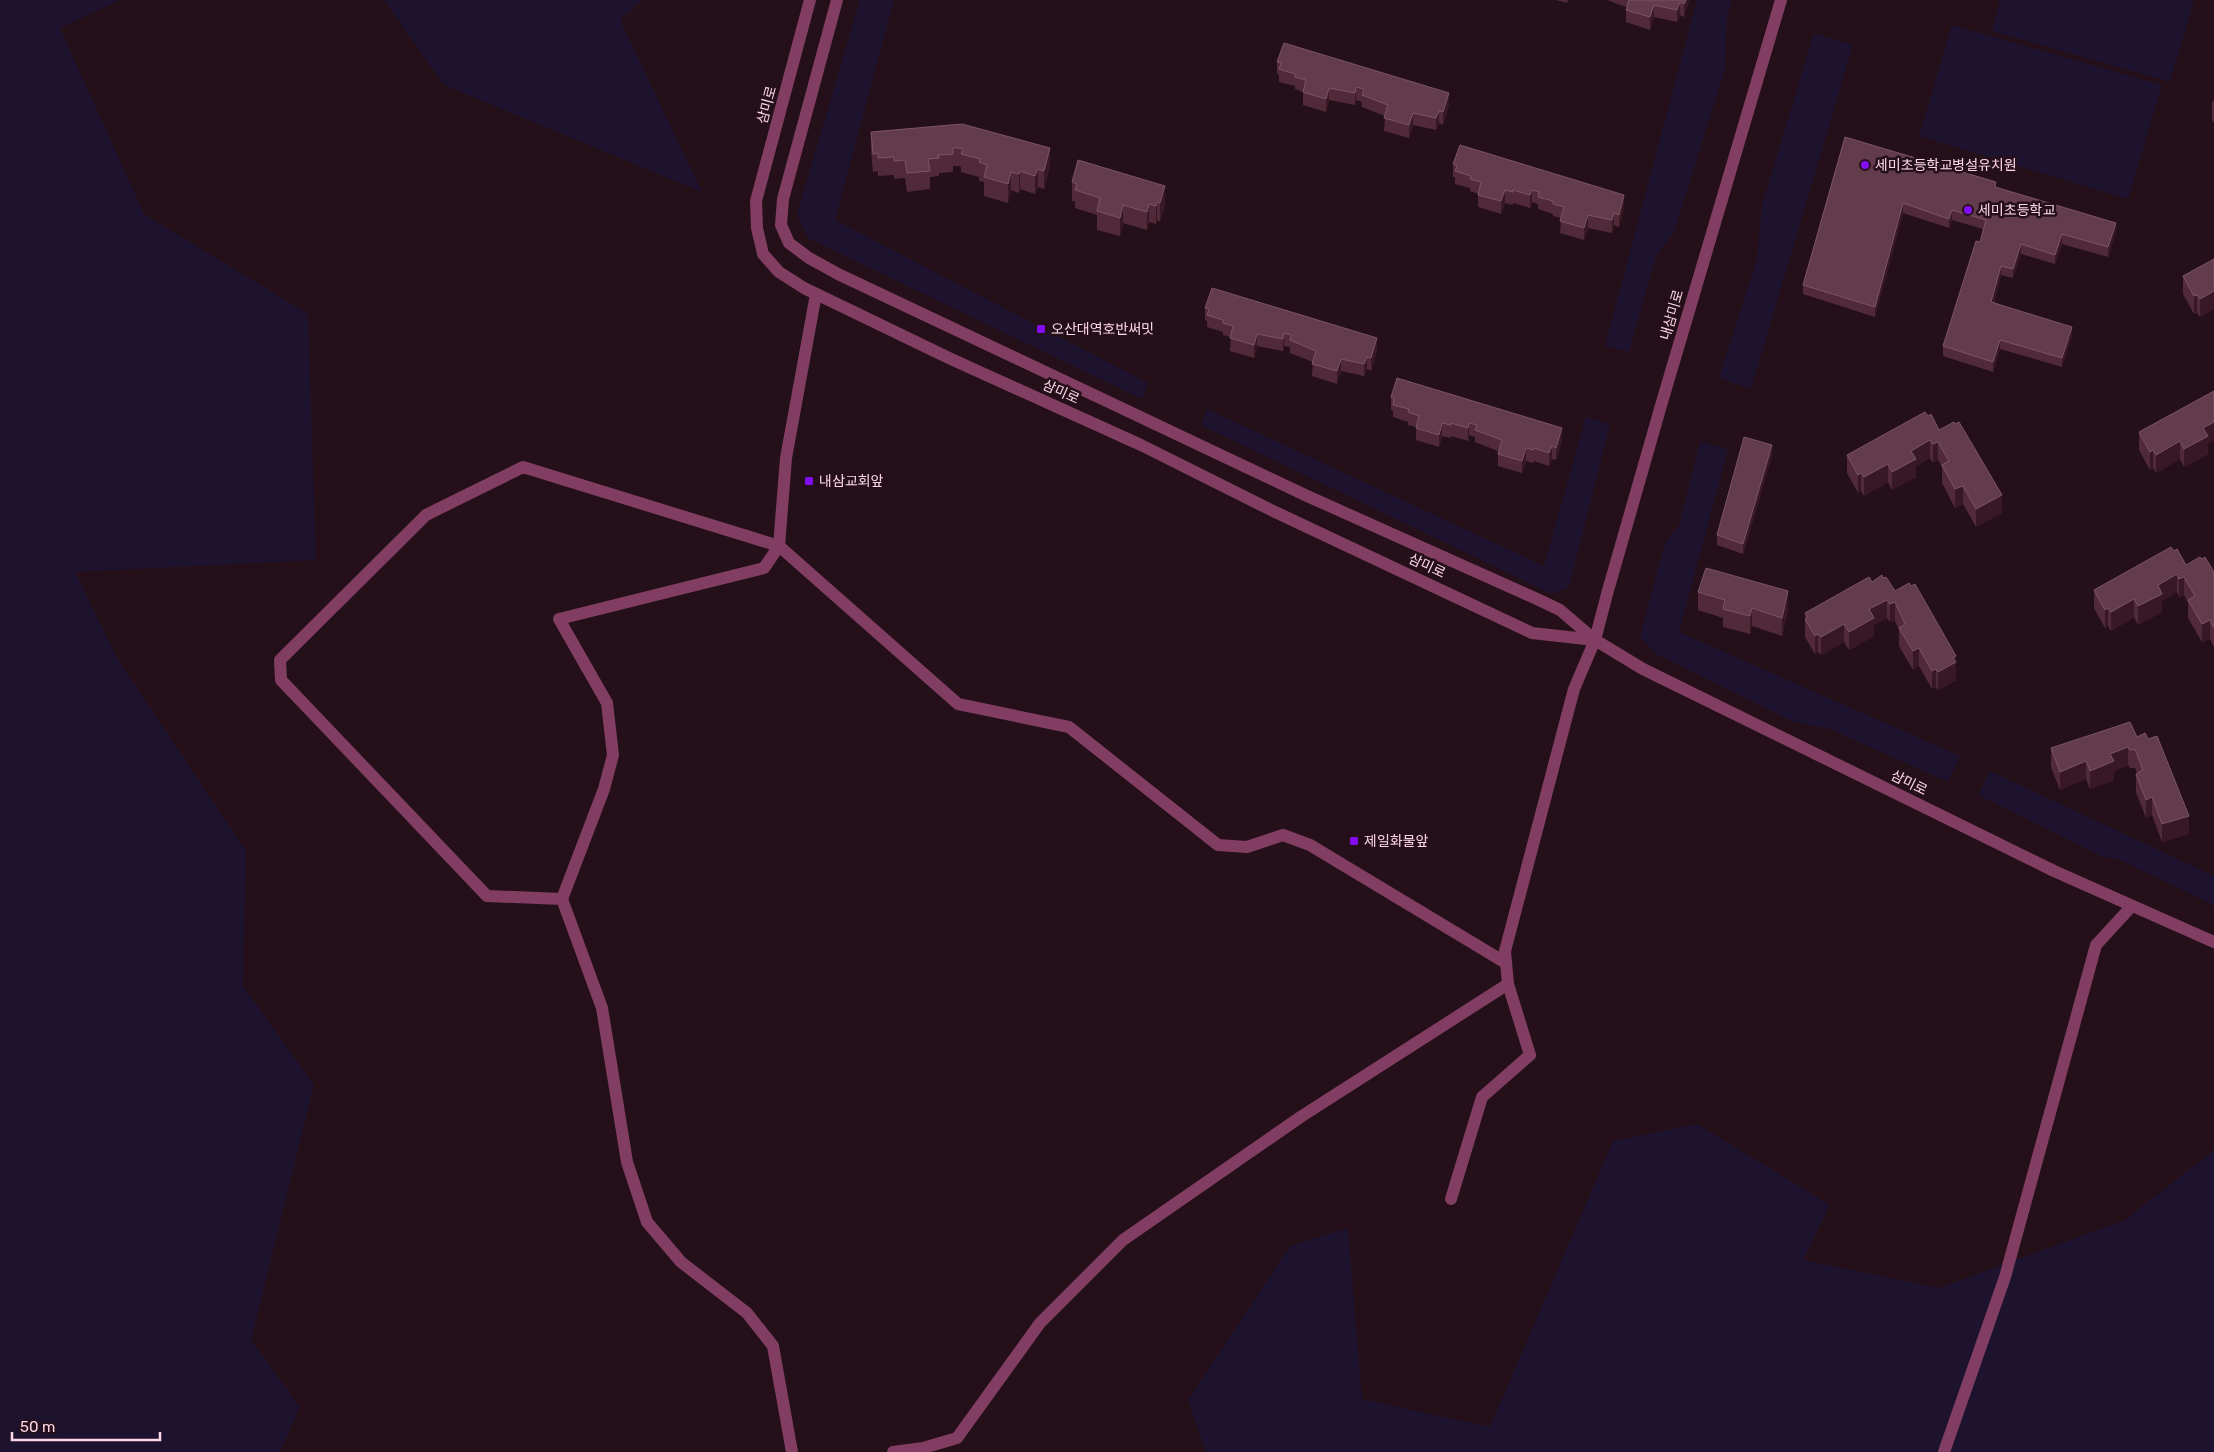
<svg xmlns="http://www.w3.org/2000/svg" width="2214" height="1452" font-family="Rubik,'Noto Sans KR',sans-serif">
<style>
.green{fill:#1e132e}
.lines{fill:none;stroke-linecap:round;stroke-linejoin:round}
.minor{stroke:#813e62;stroke-width:12}
.wall{fill:#512a39}
.shaded-wall{fill:#381824}
.building{fill:#633c4c;stroke:#7c5464}
.poi-dot{fill:#830df1;stroke:#251019;stroke-width:2}
.labels{text-anchor:middle;dominant-baseline:central;stroke-width:5;stroke-linejoin:round;paint-order:stroke}
.street-label{font-size:14px;fill:#fdd6e8;stroke:#251019}
.poi-label{font-size:14px;fill:#fdd6e8;stroke:#251019;text-anchor:start}
</style>
<rect width="100%" height="100%" fill="#251019"/>
<g class="green">
<path d="M 0,0 L 120,0 L 60,28 L 144,214 L 308,314 L 316,560 L 75,572 L 118,660 L 246,851 L 243,986 L 314,1085 L 251,1340 L 300,1407 L 280,1452 L 0,1452 Z"/>
<path d="M 384,0 L 642,0 L 620,20 L 702,192 L 444,85 Z"/>
<path d="M 860,0 L 894,0 L 835,220 L 1148,383 L 1142,399 L 808,238 L 797,214 Z"/>
<path d="M 1697,0 L 1732,0 L 1727,18 L 1725,69 L 1674,232 L 1656,256 L 1629,352 L 1605,346 Z"/>
<path d="M 2000,0 L 2194,0 L 2170,82 L 1992,31 Z"/>
<path d="M 1952,25 L 2162,85 L 2128,199 L 1919,136 Z"/>
<path d="M 1814,33 L 1853,45 L 1751,389 L 1719,378 L 1757,259 L 1762,205 Z"/>
<path d="M 1207,409 L 1544,566 L 1586,417 L 1610,424 L 1569,587 L 1552,594 L 1201,425 Z"/>
<path d="M 1700,441 L 1728,450 L 1679,632 L 1960,756 L 1948,782 L 1830,729 L 1794,722 L 1654,653 L 1640,636 L 1665,543 L 1679,526 Z"/>
<path d="M 1990,771 L 2214,876 L 2214,905 L 2118,859 L 2103,857 L 1978,795 Z"/>
<path d="M 1697,1124 L 1830,1205 L 1803,1260 L 1939,1288 L 2125,1220 L 2214,1150 L 2214,1452 L 1206,1452 L 1188,1400 L 1290,1246 L 1348,1228 L 1362,1399 L 1490,1427 L 1613,1141 Z"/>
</g>
<g class="lines">
<g class="minor">
<path d="M 810,0 L 756,201 L 757,228 L 763,254 L 779,272 L 804,288 L 951,359 L 1141,445 L 1271,510 L 1532,633 L 1595,640"/>
<path d="M 837,0 L 783,199 L 781,225 L 789,243 L 809,258 L 838,274 L 1305,495 L 1537,599 L 1560,610 L 1595,640 L 1643,669 L 2054,871 L 2214,942"/>
<path d="M 562,899 L 604,789 L 613,755 L 607,703 L 559,619 L 764,568 L 779,546 L 786,458 L 816,294"/>
<path d="M 1451,1199 L 1482,1097 L 1530,1055 L 1508,984 L 1505,951 L 1574,689 L 1595,640 L 1607,594 L 1662,402 L 1781,0"/>
<path d="M 792,1452 L 773,1346 L 747,1313 L 681,1262 L 647,1222 L 627,1162 L 602,1008 L 562,899 L 487,896 L 281,680 L 280,660 L 426,515 L 523,467 L 779,546 L 958,704 L 1069,727 L 1218,845 L 1247,847 L 1283,835 L 1310,845 L 1506,963"/>
<path d="M 893,1452 L 923,1448 L 957,1438 L 1040,1323 L 1123,1240 L 1302,1116 L 1508,984"/>
<path d="M 1944,1452 L 2005,1277 L 2096,945 L 2131,907"/>
</g>
</g>
<g class="wall">
<path d="M 1556,0 L 1568,0 L 1567,3 Z"/>
<path d="M 1607,0 L 1689,0 L 1684,17 L 1680,15 L 1677,22 L 1654,17 L 1650,30 L 1626,22 L 1626,7 Z"/>
<path d="M 1277,62 L 1449,105 L 1443,125 L 1439,123 L 1436,130 L 1413,125 L 1409,138 L 1384,131 L 1385,116 L 1362,107 L 1362,102 L 1356,100 L 1355,105 L 1329,100 L 1326,112 L 1303,105 L 1303,92 L 1295,89 L 1295,86 L 1279,82 L 1279,75 L 1277,74 Z"/>
<path d="M 2214,100 L 2214,123 L 2212,120 L 2212,102 Z"/>
<path d="M 962,124 L 1050,166 L 1044,189 L 1038,187 L 1035,194 L 1020,189 L 1019,193 L 1011,190 L 1008,203 L 984,196 L 984,182 L 979,181 L 979,177 L 961,172 L 961,167 L 958,166 L 953,166 L 953,172 L 939,173 L 939,176 L 930,177 L 930,189 L 907,192 L 905,178 L 894,179 L 894,175 L 878,176 L 878,171 L 873,172 L 871,150 L 871,132 Z"/>
<path d="M 1845,137 L 1996,187 L 2116,232 L 2108,257 L 2062,244 L 2055,264 L 2021,254 L 2013,278 L 2001,275 L 1994,302 L 2072,336 L 2062,367 L 2000,349 L 1993,372 L 1943,356 L 1943,346 L 1980,242 L 1983,229 L 1952,220 L 1949,228 L 1903,213 L 1875,317 L 1803,294 L 1803,285 Z"/>
<path d="M 1453,164 L 1624,207 L 1619,227 L 1614,225 L 1612,233 L 1588,228 L 1584,240 L 1560,233 L 1561,218 L 1553,216 L 1553,214 L 1538,209 L 1538,204 L 1532,202 L 1530,208 L 1513,203 L 1513,205 L 1505,203 L 1501,214 L 1478,207 L 1478,194 L 1470,191 L 1470,188 L 1455,184 L 1455,177 L 1453,177 Z"/>
<path d="M 1072,182 L 1165,204 L 1160,222 L 1157,220 L 1156,224 L 1149,222 L 1147,230 L 1123,223 L 1120,236 L 1097,230 L 1097,215 L 1075,208 L 1075,201 L 1072,201 Z"/>
<path d="M 2214,259 L 2214,309 L 2200,317 L 2197,313 L 2194,314 L 2183,294 L 2183,276 Z"/>
<path d="M 1205,308 L 1377,351 L 1371,371 L 1367,369 L 1364,376 L 1341,371 L 1337,384 L 1312,376 L 1313,362 L 1290,353 L 1290,347 L 1284,346 L 1283,351 L 1257,346 L 1254,358 L 1230,351 L 1231,337 L 1223,335 L 1223,332 L 1207,327 L 1207,321 L 1205,320 Z"/>
<path d="M 1391,397 L 1562,440 L 1556,460 L 1552,459 L 1549,466 L 1534,461 L 1533,463 L 1526,461 L 1522,473 L 1498,466 L 1498,451 L 1475,442 L 1475,437 L 1469,435 L 1468,441 L 1451,436 L 1451,438 L 1442,436 L 1439,447 L 1416,440 L 1416,427 L 1408,425 L 1408,422 L 1393,417 L 1393,411 L 1391,410 Z"/>
<path d="M 1928,416 L 1939,430 L 2002,513 L 1976,527 L 1963,504 L 1955,508 L 1942,483 L 1942,467 L 1938,460 L 1933,463 L 1930,458 L 1916,466 L 1916,477 L 1892,490 L 1888,482 L 1864,496 L 1861,491 L 1858,493 L 1847,473 L 1847,455 Z"/>
<path d="M 2139,432 L 2208,444 L 2208,454 L 2184,467 L 2180,459 L 2156,473 L 2153,468 L 2150,470 L 2139,450 Z"/>
<path d="M 1772,455 L 1743,554 L 1717,545 L 1717,535 Z"/>
<path d="M 2174,551 L 2186,565 L 2202,559 L 2214,572 L 2214,647 L 2210,639 L 2202,642 L 2188,618 L 2188,603 L 2184,595 L 2179,597 L 2177,592 L 2162,601 L 2162,612 L 2138,625 L 2134,617 L 2111,631 L 2108,626 L 2105,628 L 2094,608 L 2094,590 Z"/>
<path d="M 1883,578 L 1956,656 L 1956,680 L 1938,690 L 1936,687 L 1932,689 L 1919,666 L 1913,670 L 1899,646 L 1899,630 L 1895,621 L 1890,622 L 1887,618 L 1874,625 L 1874,636 L 1849,650 L 1844,642 L 1821,655 L 1818,652 L 1815,654 L 1805,637 L 1805,613 L 1872,582 Z"/>
<path d="M 1698,592 L 1788,609 L 1782,636 L 1752,626 L 1750,634 L 1723,627 L 1723,618 L 1698,610 Z"/>
<path d="M 2137,737 L 2189,834 L 2162,842 L 2152,815 L 2146,818 L 2136,792 L 2136,774 L 2137,773 L 2135,768 L 2130,768 L 2128,765 L 2114,771 L 2114,780 L 2090,789 L 2086,779 L 2060,790 L 2051,767 L 2051,748 Z"/>
</g>
<g class="shaded-wall">
<path d="M 1686,0 L 1689,0 L 1684,17 L 1684,4 Z"/>
<path d="M 1680,2 L 1680,15 L 1677,22 L 1677,10 Z"/>
<path d="M 1654,5 L 1654,17 L 1650,30 L 1650,17 Z"/>
<path d="M 1356,87 L 1356,100 L 1355,105 L 1355,93 Z"/>
<path d="M 1329,88 L 1329,100 L 1326,112 L 1326,99 Z"/>
<path d="M 1449,93 L 1449,105 L 1443,125 L 1443,112 Z"/>
<path d="M 1439,111 L 1439,123 L 1436,130 L 1436,118 Z"/>
<path d="M 1413,113 L 1413,125 L 1409,138 L 1409,125 Z"/>
<path d="M 1050,148 L 1050,166 L 1044,189 L 1044,171 Z"/>
<path d="M 1038,169 L 1038,187 L 1035,194 L 1035,176 Z"/>
<path d="M 1020,171 L 1020,189 L 1019,193 L 1019,174 Z"/>
<path d="M 1011,172 L 1011,190 L 1008,203 L 1008,184 Z"/>
<path d="M 1165,186 L 1165,204 L 1160,222 L 1160,203 Z"/>
<path d="M 1505,190 L 1505,203 L 1501,214 L 1501,201 Z"/>
<path d="M 1532,190 L 1532,202 L 1530,208 L 1530,195 Z"/>
<path d="M 1624,195 L 1624,207 L 1619,227 L 1619,215 Z"/>
<path d="M 1157,202 L 1157,220 L 1156,224 L 1156,206 Z"/>
<path d="M 1903,203 L 1903,213 L 1875,317 L 1875,307 Z"/>
<path d="M 1149,204 L 1149,222 L 1147,230 L 1147,212 Z"/>
<path d="M 1123,205 L 1123,223 L 1120,236 L 1120,218 Z"/>
<path d="M 1952,210 L 1952,220 L 1949,228 L 1949,219 Z"/>
<path d="M 1614,213 L 1614,225 L 1612,233 L 1612,220 Z"/>
<path d="M 1588,215 L 1588,228 L 1584,240 L 1584,228 Z"/>
<path d="M 2116,223 L 2116,232 L 2108,257 L 2108,247 Z"/>
<path d="M 2062,234 L 2062,244 L 2055,264 L 2055,255 Z"/>
<path d="M 2021,244 L 2021,254 L 2013,278 L 2013,269 Z"/>
<path d="M 2001,266 L 2001,275 L 1991,311 L 1991,302 Z"/>
<path d="M 2214,291 L 2214,309 L 2200,317 L 2200,299 Z"/>
<path d="M 2197,295 L 2197,313 L 2194,314 L 2194,296 Z"/>
<path d="M 2072,327 L 2072,336 L 2062,367 L 2062,358 Z"/>
<path d="M 1284,333 L 1284,346 L 1283,351 L 1283,339 Z"/>
<path d="M 1257,334 L 1257,346 L 1254,358 L 1254,345 Z"/>
<path d="M 1377,338 L 1377,351 L 1371,371 L 1371,358 Z"/>
<path d="M 2000,340 L 2000,349 L 1993,372 L 1993,362 Z"/>
<path d="M 1367,357 L 1367,369 L 1364,376 L 1364,364 Z"/>
<path d="M 1341,359 L 1341,371 L 1337,384 L 1337,371 Z"/>
<path d="M 2214,422 L 2214,440 L 2208,444 L 2208,454 L 2184,467 L 2184,449 L 2203,428 Z"/>
<path d="M 1442,423 L 1442,436 L 1439,447 L 1439,435 Z"/>
<path d="M 1469,423 L 1469,435 L 1468,441 L 1468,428 Z"/>
<path d="M 1562,428 L 1562,440 L 1556,460 L 1556,448 Z"/>
<path d="M 1930,440 L 1930,458 L 1916,466 L 1916,477 L 1892,490 L 1892,472 L 1911,451 Z"/>
<path d="M 2180,441 L 2180,459 L 2156,473 L 2156,455 Z"/>
<path d="M 1938,442 L 1938,460 L 1933,463 L 1933,444 Z"/>
<path d="M 1772,445 L 1772,455 L 1743,554 L 1743,544 Z"/>
<path d="M 1552,446 L 1552,459 L 1549,466 L 1549,453 Z"/>
<path d="M 1526,448 L 1526,461 L 1522,473 L 1522,461 Z"/>
<path d="M 2153,450 L 2153,468 L 2150,470 L 2150,452 Z"/>
<path d="M 1888,464 L 1888,482 L 1864,496 L 1864,477 Z"/>
<path d="M 1861,473 L 1861,491 L 1858,493 L 1858,475 Z"/>
<path d="M 1963,486 L 1963,504 L 1955,508 L 1955,489 Z"/>
<path d="M 2002,495 L 2002,513 L 1976,527 L 1976,509 Z"/>
<path d="M 2177,574 L 2177,592 L 2162,601 L 2162,612 L 2138,625 L 2138,606 L 2158,585 Z"/>
<path d="M 2184,577 L 2184,595 L 2179,597 L 2179,579 Z"/>
<path d="M 1788,591 L 1788,609 L 1782,636 L 1782,618 Z"/>
<path d="M 2134,599 L 2134,617 L 2111,631 L 2111,612 Z"/>
<path d="M 1887,600 L 1887,618 L 1874,625 L 1874,636 L 1849,650 L 1849,632 L 1869,609 Z"/>
<path d="M 1895,602 L 1895,621 L 1890,622 L 1890,604 Z"/>
<path d="M 1752,608 L 1752,626 L 1750,634 L 1750,616 Z"/>
<path d="M 2108,608 L 2108,626 L 2105,628 L 2105,610 Z"/>
<path d="M 2210,620 L 2210,639 L 2202,642 L 2202,624 Z"/>
<path d="M 1844,624 L 1844,642 L 1821,655 L 1821,637 Z"/>
<path d="M 1818,634 L 1818,652 L 1815,654 L 1815,636 Z"/>
<path d="M 1919,648 L 1919,666 L 1913,670 L 1913,651 Z"/>
<path d="M 1956,656 L 1956,680 L 1938,690 L 1938,672 Z"/>
<path d="M 1936,669 L 1936,687 L 1932,689 L 1932,671 Z"/>
<path d="M 2128,747 L 2128,765 L 2114,771 L 2114,780 L 2090,789 L 2090,771 L 2110,754 Z"/>
<path d="M 2086,761 L 2086,779 L 2060,790 L 2060,772 Z"/>
<path d="M 2152,797 L 2152,815 L 2146,818 L 2146,800 Z"/>
<path d="M 2189,816 L 2189,834 L 2162,842 L 2162,824 Z"/>
</g>
<g class="building">
<path d="M 1629,0 L 1686,0 L 1684,4 L 1680,2 L 1677,10 L 1654,5 L 1650,17 L 1626,10 Z"/>
<path d="M 1284,43 L 1449,93 L 1443,112 L 1439,111 L 1436,118 L 1413,113 L 1409,125 L 1384,118 L 1388,105 L 1362,95 L 1364,89 L 1356,87 L 1355,93 L 1329,88 L 1326,99 L 1303,92 L 1306,80 L 1295,77 L 1295,74 L 1279,69 L 1281,63 L 1277,62 Z"/>
<path d="M 962,124 L 1050,148 L 1044,171 L 1038,169 L 1035,176 L 1020,171 L 1019,174 L 1011,172 L 1008,184 L 984,177 L 987,165 L 979,162 L 980,159 L 961,154 L 963,149 L 958,148 L 953,148 L 953,154 L 938,155 L 939,158 L 928,159 L 930,171 L 907,173 L 905,160 L 894,161 L 894,157 L 878,158 L 878,153 L 873,154 L 871,132 Z"/>
<path d="M 1845,137 L 1996,182 L 1995,187 L 2116,223 L 2108,247 L 2062,234 L 2055,255 L 2021,244 L 2013,269 L 2001,266 L 1991,302 L 2072,327 L 2062,358 L 2000,340 L 1993,362 L 1943,346 L 1976,241 L 1980,242 L 1986,220 L 1952,210 L 1949,219 L 1903,203 L 1875,307 L 1803,285 Z"/>
<path d="M 1460,145 L 1624,195 L 1619,215 L 1614,213 L 1612,220 L 1588,215 L 1584,228 L 1560,221 L 1564,207 L 1553,204 L 1553,201 L 1538,197 L 1539,192 L 1532,190 L 1530,195 L 1513,190 L 1513,192 L 1505,190 L 1501,201 L 1478,195 L 1481,182 L 1470,179 L 1471,176 L 1455,171 L 1457,166 L 1453,164 Z"/>
<path d="M 1078,160 L 1165,186 L 1160,203 L 1157,202 L 1156,206 L 1149,204 L 1147,212 L 1123,205 L 1120,218 L 1097,211 L 1100,198 L 1075,190 L 1077,184 L 1072,182 Z"/>
<path d="M 2214,259 L 2214,291 L 2200,299 L 2197,295 L 2194,296 L 2183,276 Z"/>
<path d="M 1212,288 L 1377,338 L 1371,358 L 1367,357 L 1364,364 L 1341,359 L 1337,371 L 1312,364 L 1316,351 L 1290,340 L 1291,335 L 1284,333 L 1283,339 L 1257,334 L 1254,345 L 1230,338 L 1233,326 L 1223,323 L 1223,320 L 1207,315 L 1209,309 L 1205,308 Z"/>
<path d="M 1397,378 L 1562,428 L 1556,448 L 1552,446 L 1549,453 L 1534,448 L 1533,450 L 1526,448 L 1522,461 L 1498,454 L 1502,440 L 1475,430 L 1477,425 L 1469,423 L 1468,428 L 1451,423 L 1451,425 L 1442,423 L 1439,435 L 1416,428 L 1419,416 L 1408,412 L 1409,409 L 1393,405 L 1394,399 L 1391,397 Z"/>
<path d="M 2214,391 L 2214,422 L 2203,428 L 2208,436 L 2184,449 L 2180,441 L 2156,455 L 2153,450 L 2150,452 L 2139,432 Z"/>
<path d="M 1925,412 L 1928,416 L 1931,414 L 1939,430 L 1954,422 L 1955,424 L 1959,422 L 2002,495 L 1976,509 L 1963,486 L 1955,489 L 1942,465 L 1949,461 L 1938,442 L 1933,444 L 1930,440 L 1911,451 L 1916,459 L 1892,472 L 1888,464 L 1864,477 L 1861,473 L 1858,475 L 1847,455 Z"/>
<path d="M 1744,437 L 1772,445 L 1743,544 L 1717,535 Z"/>
<path d="M 2171,547 L 2174,551 L 2177,549 L 2186,565 L 2200,557 L 2202,559 L 2205,557 L 2214,572 L 2214,628 L 2210,620 L 2202,624 L 2188,600 L 2195,596 L 2184,577 L 2179,579 L 2177,574 L 2158,585 L 2162,594 L 2138,606 L 2134,599 L 2111,612 L 2108,608 L 2105,610 L 2094,590 Z"/>
<path d="M 1706,568 L 1788,591 L 1782,618 L 1752,608 L 1750,616 L 1723,609 L 1725,600 L 1698,592 Z"/>
<path d="M 1882,575 L 1883,578 L 1886,577 L 1895,591 L 1909,583 L 1911,586 L 1915,584 L 1956,656 L 1953,658 L 1956,662 L 1938,672 L 1936,669 L 1932,671 L 1919,648 L 1913,651 L 1899,628 L 1905,624 L 1895,602 L 1890,604 L 1887,600 L 1869,609 L 1874,618 L 1849,632 L 1844,624 L 1821,637 L 1818,634 L 1815,636 L 1805,619 L 1808,617 L 1805,613 L 1869,577 L 1872,582 Z"/>
<path d="M 2130,722 L 2137,737 L 2145,733 L 2148,739 L 2157,736 L 2189,816 L 2162,824 L 2152,797 L 2146,800 L 2136,774 L 2143,770 L 2135,749 L 2130,750 L 2128,747 L 2110,754 L 2114,761 L 2090,771 L 2086,761 L 2060,772 L 2051,748 Z"/>
</g>
<g class="poi-dot">
<circle cx="1865" cy="165" r="5"/>
<circle cx="1968" cy="210" r="5"/>
<rect x="1036" y="324" width="10" height="10" rx="2.5"/>
<rect x="804" y="476" width="10" height="10" rx="2.5"/>
<rect x="1349" y="836" width="10" height="10" rx="2.5"/>
</g>
<g class="labels">
<g class="street-label">
<text transform="translate(767 105) rotate(-75)">삼미로</text>
<text transform="translate(1672 315) rotate(-74)">내삼미로</text>
<text transform="translate(1061 392) rotate(24)">삼미로</text>
<text transform="translate(1427 566) rotate(25)">삼미로</text>
<text transform="translate(1909 783) rotate(26)">삼미로</text>
</g>
<g class="poi-label">
<text x="1875" y="165">세미초등학교병설유치원</text>
<text x="1978" y="210">세미초등학교</text>
<text x="1051" y="329">오산대역호반써밋</text>
<text x="819" y="481">내삼교회앞</text>
<text x="1364" y="841">제일화물앞</text>
</g>
</g>
<path d="M12 1432v8h148v-8" fill="none" stroke="#fdd6e8" stroke-width="2.5"/>
<text x="20" y="1432" font-size="15" fill="#fdd6e8" stroke="#251019" stroke-width="4" paint-order="stroke">50 m</text>
</svg>
